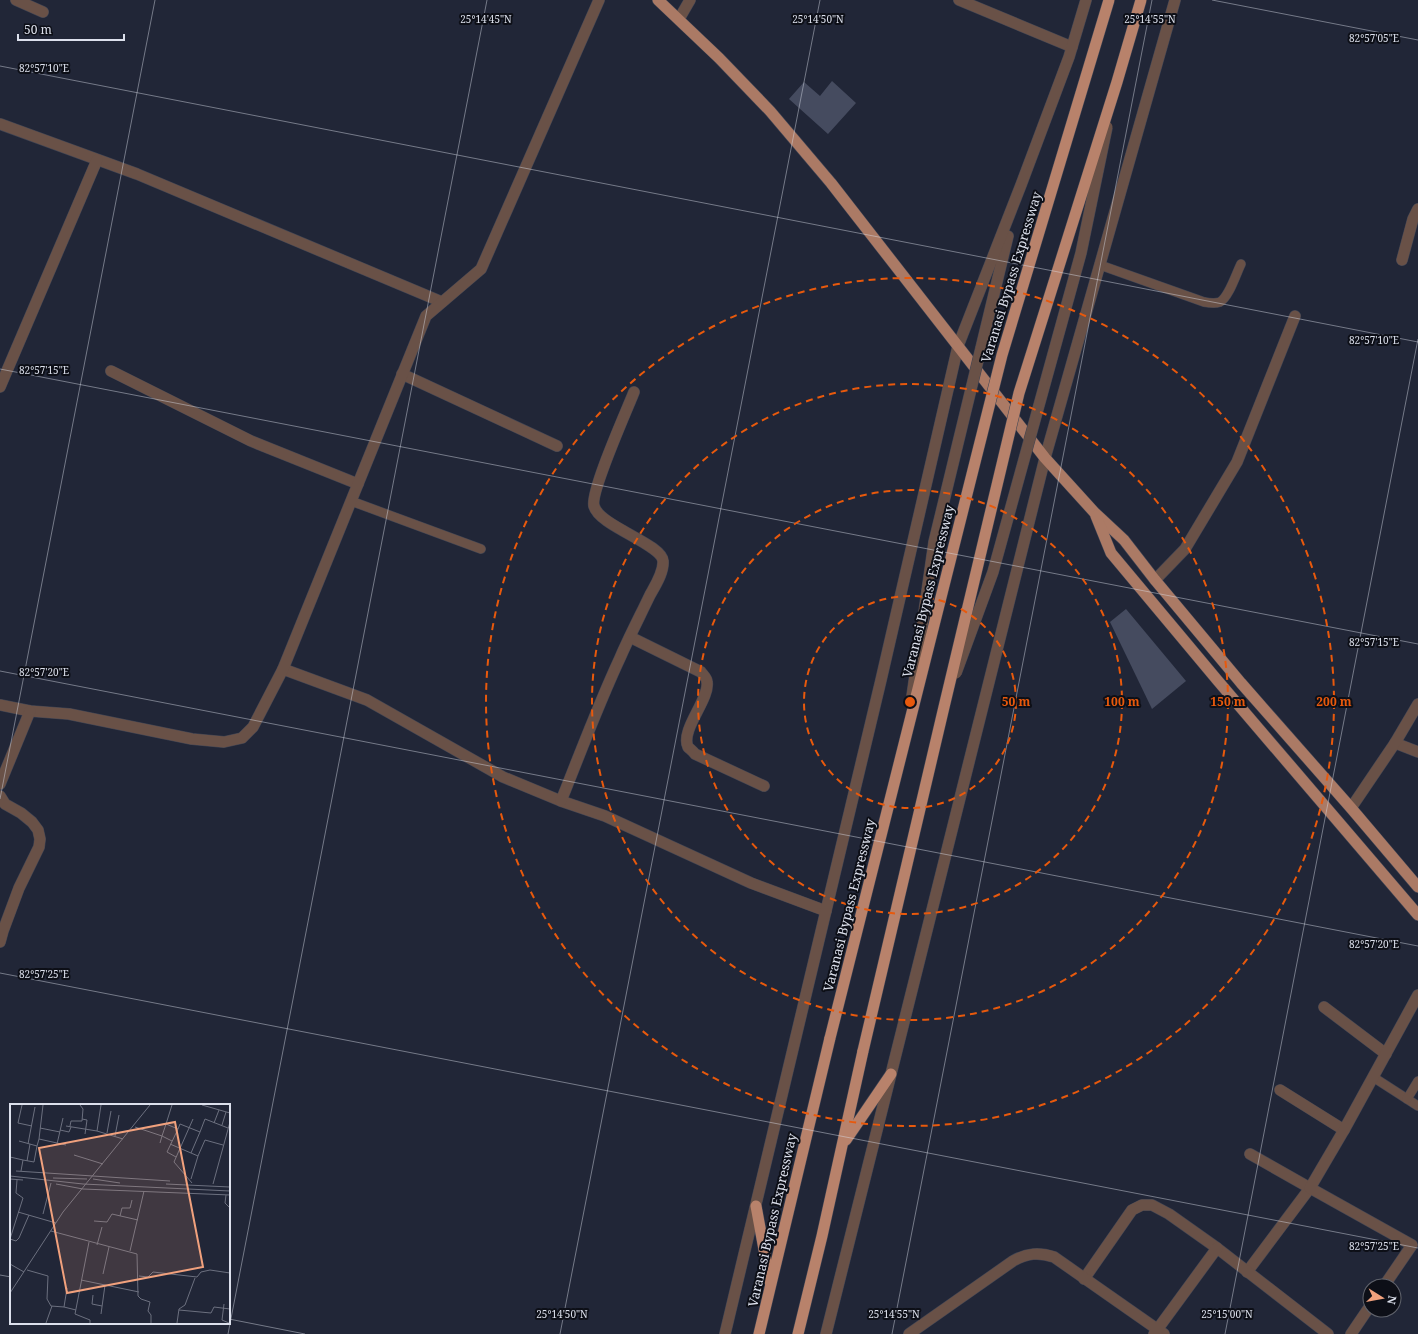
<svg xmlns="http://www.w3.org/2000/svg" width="1418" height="1334" font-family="'Noto Serif',serif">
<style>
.building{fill:#454b5f}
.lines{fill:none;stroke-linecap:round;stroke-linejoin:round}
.service-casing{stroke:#3f4454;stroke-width:10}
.minor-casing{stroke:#3f4454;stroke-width:12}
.tertiary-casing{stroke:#3f4454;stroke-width:12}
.primary-casing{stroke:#3f4454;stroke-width:12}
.trunk-casing{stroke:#3f4454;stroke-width:12}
.service{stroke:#695147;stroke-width:9}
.minor{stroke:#695147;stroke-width:11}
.tertiary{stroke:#695147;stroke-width:11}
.primary{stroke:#ab7a65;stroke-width:11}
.trunk{stroke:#b8826b;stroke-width:11}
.tertiary-bridge-casing{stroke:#3f4454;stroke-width:12;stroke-linecap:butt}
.trunk-bridge-casing{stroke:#3f4454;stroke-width:12;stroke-linecap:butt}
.tertiary-bridge{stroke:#695147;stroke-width:11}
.trunk-bridge{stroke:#b8826b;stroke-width:11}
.ticks{fill:none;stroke:#dce0ec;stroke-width:1;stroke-opacity:0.45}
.ring{fill:none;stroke:#e8590c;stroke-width:2;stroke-dasharray:7 5}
.labels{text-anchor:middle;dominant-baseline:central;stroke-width:4;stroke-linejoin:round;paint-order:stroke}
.street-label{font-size:13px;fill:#dce0ec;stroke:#0d0f17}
.inset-road{fill:none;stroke:#6c707f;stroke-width:1}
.view{fill:#f1a17d;fill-opacity:0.15;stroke:#f1a17d;stroke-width:2}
.inset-edge{fill:none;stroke:#dce0ec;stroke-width:2}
.ticks-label{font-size:10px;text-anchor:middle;fill:#dce0ec;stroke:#0d0f17;stroke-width:4;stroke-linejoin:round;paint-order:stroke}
.centre{fill:#e8590c;stroke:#0d0f17;stroke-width:2}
.ring-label{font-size:12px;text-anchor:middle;font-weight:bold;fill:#e8590c;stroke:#0d0f17;stroke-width:4;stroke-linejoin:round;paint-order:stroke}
</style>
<rect width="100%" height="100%" fill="#212637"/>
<g class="building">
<path d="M 832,81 L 856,103 L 828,134 L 789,99 L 804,82 L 820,96 Z"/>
<path d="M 1126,609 L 1186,681 L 1152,709 L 1110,622 Z"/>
</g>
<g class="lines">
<g class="service-casing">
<g id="service">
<path d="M 1100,265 L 1204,302 C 1209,303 1215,304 1220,302 C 1229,297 1236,274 1241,264"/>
<path d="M 351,501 L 481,549"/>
<path d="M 1373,1077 L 1418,1106"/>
<path d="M 1407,1099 L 1418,1081"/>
</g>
</g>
<g class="minor-casing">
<g id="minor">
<path d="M 16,0 L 43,12"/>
<path d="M 959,0 L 1072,47"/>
<path d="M 679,19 L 690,0"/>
<path d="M 0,124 L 137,174 L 442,302"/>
<path d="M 1402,260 L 1413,219 L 1418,209"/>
<path d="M 111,371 L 251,441 L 358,484"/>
<path d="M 402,374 L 557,446"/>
<path d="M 0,387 L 97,160"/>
<path d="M 1155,580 L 1185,549 L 1237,462 L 1295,316"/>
<path d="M 630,637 L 701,672 C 703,675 707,678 707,682 C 710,699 680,730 688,747 C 690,749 693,751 695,754 L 764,786"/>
<path d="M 283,669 L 367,700 L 503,777 L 561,801 L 605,816 L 751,883 L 826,911"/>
<path d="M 0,705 L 30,711 L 69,714 L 192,739 L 224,742 L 242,738 L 253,727 L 283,669 L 426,316 L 481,269 L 599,0"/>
<path d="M 1395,743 L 1418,752"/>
<path d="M 0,784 L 30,711"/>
<path d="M 0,796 L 5,804 L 21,813 L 32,822 L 38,830 L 40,839 L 39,847 L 19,888 L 3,931 L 0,942"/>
<path d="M 561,801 C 580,754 598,705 620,658 C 629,637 640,616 650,595 C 655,586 664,572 663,561 C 662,544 599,526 594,506 C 590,492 627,410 634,392"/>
<path d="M 1351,808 L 1395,743 L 1418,704"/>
<path d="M 1324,1007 L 1386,1054"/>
<path d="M 1280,1090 L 1344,1130"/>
<path d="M 1247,1272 L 1310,1188 L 1250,1154"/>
<path d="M 1084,1279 L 1132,1210 L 1142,1205 L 1152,1205 L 1169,1214 L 1217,1248 L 1328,1334"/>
<path d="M 1384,1286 L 1412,1245 L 1310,1188 L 1344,1130 L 1418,995"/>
<path d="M 909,1334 L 1013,1261 C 1027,1253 1039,1252 1054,1257 L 1164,1334"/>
<path d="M 1154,1334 L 1217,1248"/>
<path d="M 1351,1334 L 1370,1306"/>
</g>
</g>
<g class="tertiary-casing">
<g id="tertiary">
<path d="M 981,348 L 1008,236"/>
<path d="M 725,1334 L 881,680 L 958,346 L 1021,185 L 1069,57 L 1086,0"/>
<path d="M 826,1334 L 1045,458 L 1175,0"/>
</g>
</g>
<g class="primary-casing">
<g id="primary">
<path d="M 658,0 L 719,58 L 770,111 L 831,183 L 1045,458 L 1094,512 L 1124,540 L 1155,580 L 1241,683 L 1351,808 L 1418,887"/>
<path d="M 1096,516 L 1111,553 L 1218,681 L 1418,915"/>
</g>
</g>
<g class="trunk-casing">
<g id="trunk">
<path d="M 846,1140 L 891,1074"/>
<path d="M 756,1206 L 770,1282"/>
<path d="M 759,1334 L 830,1038"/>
<path d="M 798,1334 L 822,1236 L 863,1051"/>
</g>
</g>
<use href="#service" class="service"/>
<use href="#minor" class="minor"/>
<use href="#tertiary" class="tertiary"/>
<use href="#primary" class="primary"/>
<use href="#trunk" class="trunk"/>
<g class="tertiary-bridge-casing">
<g id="tertiary-bridge">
<path d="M 956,673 L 993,572 L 1081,253 L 1107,127"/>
<path d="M 912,696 L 934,542 L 981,348"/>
</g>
</g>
<g class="trunk-bridge-casing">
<g id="trunk-bridge">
<path d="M 830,1038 L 1002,355 L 1109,0"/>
<path d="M 863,1051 L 944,707 L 1019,393 L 1117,82 L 1141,0"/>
</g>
</g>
<use href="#tertiary-bridge" class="tertiary-bridge"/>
<use href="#trunk-bridge" class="trunk-bridge"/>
</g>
<path class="ticks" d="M 1212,0 L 1418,40M 0,66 L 1418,342M 0,369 L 1418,644M 0,671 L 1418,946M 0,799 L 155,0M 0,973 L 1418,1248M 0,1275 L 11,1277M 229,1319 L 305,1334M 228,1334 L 487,0M 560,1334 L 820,0M 892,1334 L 1152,0M 1225,1334 L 1418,339"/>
<g class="ring">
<circle cx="910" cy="702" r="106"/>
<circle cx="910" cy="702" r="212"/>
<circle cx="910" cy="702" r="318"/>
<circle cx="910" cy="702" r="424"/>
</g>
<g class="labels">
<g class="street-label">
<text transform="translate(1011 277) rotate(-73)">Varanasi Bypass Expressway</text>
<text transform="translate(928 591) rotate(-76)">Varanasi Bypass Expressway</text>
<text transform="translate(849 905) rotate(-76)">Varanasi Bypass Expressway</text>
<text transform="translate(772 1220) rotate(-77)">Varanasi Bypass Expressway</text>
</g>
</g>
<g transform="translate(10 1104)">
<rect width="220" height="220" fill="#212637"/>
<path class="inset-road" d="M 12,1 L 8,19 L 22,22M 91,1 L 87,27 L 113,35M 192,1 L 220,9M 72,15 L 77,16 L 75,30M 204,19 L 209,6M 156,20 L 162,1M 212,21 L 216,8M 56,22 L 87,27M 60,22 L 61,17 L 72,17 L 73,5 L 70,1M 125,23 L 152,32 L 156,20 L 168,25 L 170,20 L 190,28 L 195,15 L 218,24M 30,24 L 50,28M 50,26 L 59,28 L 61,23M 97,29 L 101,7M 105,32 L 109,11M 29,35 L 33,1M 9,37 L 27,42 L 24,58 L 13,56 L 11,67M 150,39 L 152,32 L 162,37M 18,40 L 25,3M 47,40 L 53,14M 160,40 L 188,52 L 195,36 L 213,41M 27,42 L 29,35 L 56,41M 181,49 L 190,28M 64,51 L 93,60M 0,53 L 13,56M 166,53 L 157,48 L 168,25M 17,57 L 20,40M 6,67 L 160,77M 0,72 L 73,80 L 220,87M 43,74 L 77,75M 0,75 L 13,76M 83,75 L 110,79M 181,75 L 188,52M 7,76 L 6,89 L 13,94 L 0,135 L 6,137 L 9,134 L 19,111M 182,79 L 164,58 L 183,15M 46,80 L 73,85 L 220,91M 156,80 L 220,83M 203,80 L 220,18M 216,91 L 215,99 L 220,104M 8,108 L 46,119M 33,110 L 41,79M 110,112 L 112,104 L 120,104 L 122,96M 84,117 L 97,118 L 102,110 L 128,116M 41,127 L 127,150 L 128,192 L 131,195 L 140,198 L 138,207 L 141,211 L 141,219M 79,138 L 65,210 L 80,216 L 80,219M 87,141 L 92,123M 120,147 L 134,87M 0,160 L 14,168M 17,166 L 38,172 L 37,195 L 41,202 L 54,203M 93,170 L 99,143M 129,172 L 138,173 L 143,168 L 187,173 L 191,168 L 200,166 L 220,169M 71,176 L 129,188M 57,184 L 54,203 L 66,206M 0,189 L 53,108 L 140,1M 83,191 L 82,200 L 92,202M 214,200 L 212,216 L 219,219M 169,206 L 201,209 L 204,203 L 220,205M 91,210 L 95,181M 36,219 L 42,202M 167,219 L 169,205 L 175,201 L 185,174"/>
<path class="view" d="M 165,18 L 193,163 L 57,189 L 29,44 Z"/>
<rect width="220" height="220" class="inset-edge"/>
</g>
<g class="ticks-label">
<text x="486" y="23">25°14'45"N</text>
<text x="818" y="23">25°14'50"N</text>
<text x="1150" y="23">25°14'55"N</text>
<text x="1374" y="42">82°57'05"E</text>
<text x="44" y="72">82°57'10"E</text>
<text x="1374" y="344">82°57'10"E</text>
<text x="44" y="374">82°57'15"E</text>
<text x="1374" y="646">82°57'15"E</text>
<text x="44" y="676">82°57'20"E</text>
<text x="1374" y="948">82°57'20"E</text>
<text x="44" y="978">82°57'25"E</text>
<text x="1374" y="1250">82°57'25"E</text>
<text x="562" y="1318">25°14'50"N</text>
<text x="894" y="1318">25°14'55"N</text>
<text x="1227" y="1318">25°15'00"N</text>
</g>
<circle cx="910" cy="702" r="6" class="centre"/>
<g class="ring-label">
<text x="1016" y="706">50 m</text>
<text x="1122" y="706">100 m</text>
<text x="1228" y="706">150 m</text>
<text x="1334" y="706">200 m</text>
</g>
<g transform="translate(1382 1298) rotate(101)"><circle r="19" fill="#0d0f17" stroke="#60636c"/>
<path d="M0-3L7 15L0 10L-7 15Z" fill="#f1a17d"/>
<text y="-6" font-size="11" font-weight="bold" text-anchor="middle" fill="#dce0ec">N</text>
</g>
<path d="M18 34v6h106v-6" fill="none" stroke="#dce0ec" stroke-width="2"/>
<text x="24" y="34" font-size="12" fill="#dce0ec" stroke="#0d0f17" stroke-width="3" paint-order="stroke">50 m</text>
</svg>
